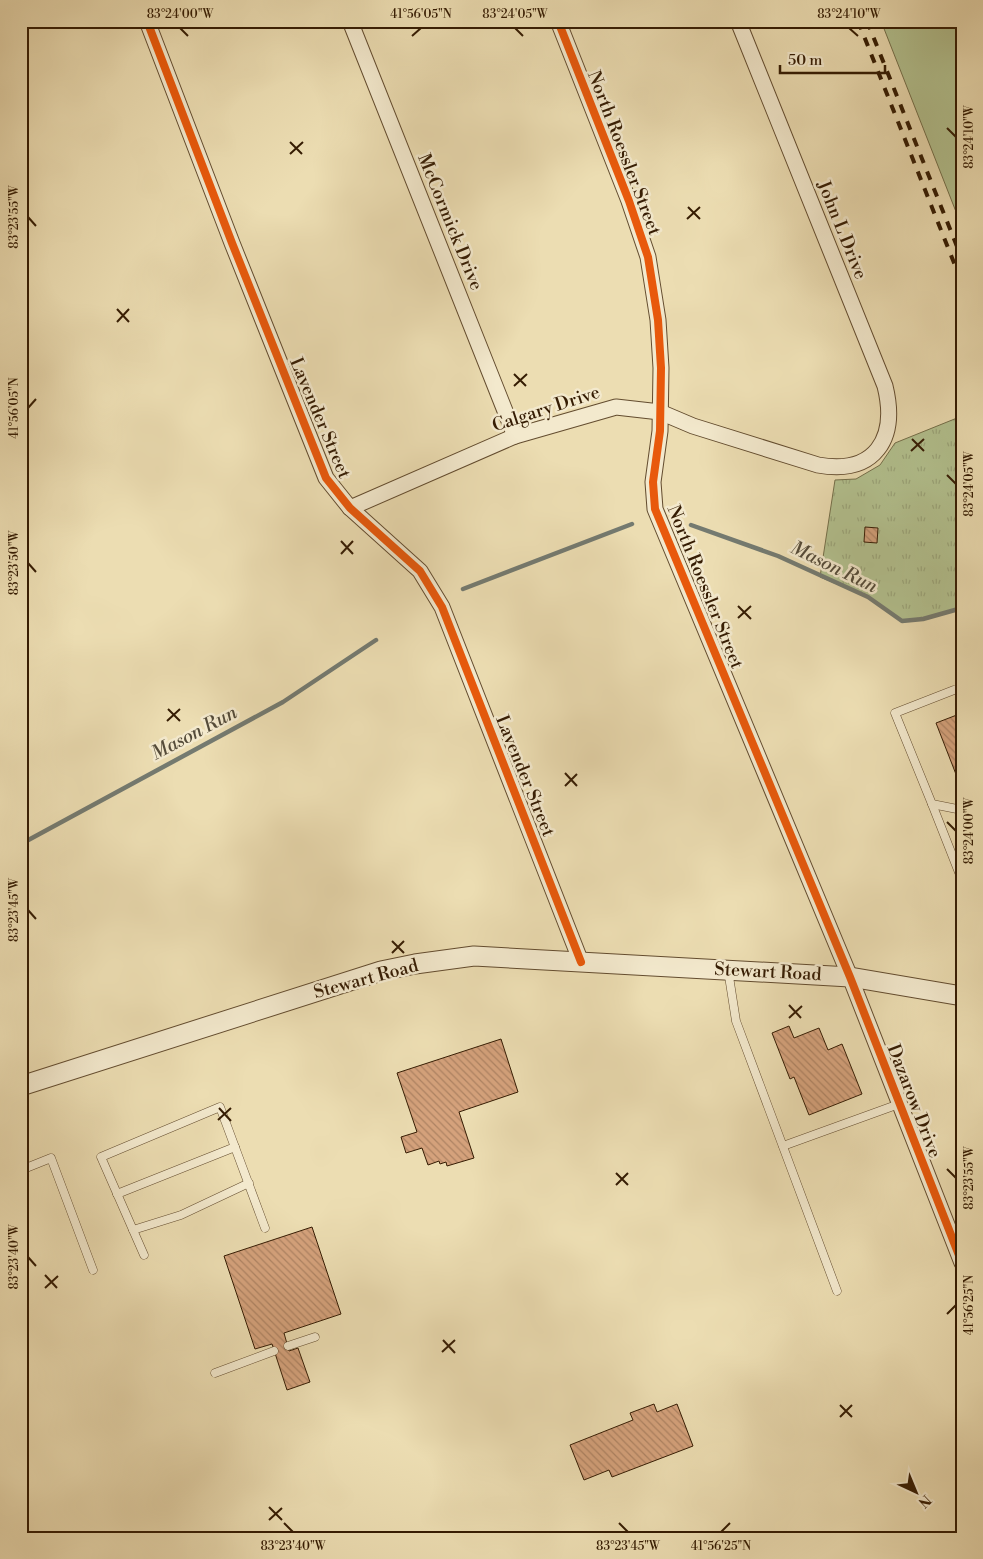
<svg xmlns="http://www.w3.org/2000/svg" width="983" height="1559" font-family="'Libre Bodoni',serif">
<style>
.grass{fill:#b3c290;stroke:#746f4a}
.park{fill:url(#park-tufts);stroke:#746f4a}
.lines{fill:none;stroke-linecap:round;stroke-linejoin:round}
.stream{stroke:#747a70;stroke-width:4.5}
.building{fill:url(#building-back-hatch);stroke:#351c03}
.service-casing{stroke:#634c2f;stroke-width:9}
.minor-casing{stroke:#634c2f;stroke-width:17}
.tertiary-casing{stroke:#634c2f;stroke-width:21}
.service{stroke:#f3e9cd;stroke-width:8}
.minor{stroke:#f3e9cd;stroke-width:15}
.tertiary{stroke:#f3e9cd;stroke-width:19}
.rail{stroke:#351c03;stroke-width:4;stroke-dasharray:9 9;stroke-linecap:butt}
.cycleway-casing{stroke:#f3e9cd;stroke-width:11}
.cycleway{stroke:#e8590c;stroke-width:8}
.ticks{fill:none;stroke:#351c03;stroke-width:2}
.labels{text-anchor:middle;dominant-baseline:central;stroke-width:5;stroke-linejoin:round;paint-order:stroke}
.street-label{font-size:18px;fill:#351c03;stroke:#f3e9cd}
.water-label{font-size:19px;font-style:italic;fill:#544b39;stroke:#f3e9cd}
.neatline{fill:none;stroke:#351c03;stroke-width:2}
.ticks-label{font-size:12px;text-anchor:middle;fill:#351c03}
</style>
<defs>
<pattern id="park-tufts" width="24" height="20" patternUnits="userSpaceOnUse" patternTransform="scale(1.25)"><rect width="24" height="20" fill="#b3c290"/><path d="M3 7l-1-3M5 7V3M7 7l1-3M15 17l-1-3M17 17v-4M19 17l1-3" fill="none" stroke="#9ba67b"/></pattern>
<pattern id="building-back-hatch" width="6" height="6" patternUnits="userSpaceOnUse" patternTransform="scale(1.25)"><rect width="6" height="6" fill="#d5a27c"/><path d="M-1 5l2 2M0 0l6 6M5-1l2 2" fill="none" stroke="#ae8363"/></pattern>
</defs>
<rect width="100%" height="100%" fill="#ecddb2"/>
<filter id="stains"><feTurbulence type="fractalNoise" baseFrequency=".004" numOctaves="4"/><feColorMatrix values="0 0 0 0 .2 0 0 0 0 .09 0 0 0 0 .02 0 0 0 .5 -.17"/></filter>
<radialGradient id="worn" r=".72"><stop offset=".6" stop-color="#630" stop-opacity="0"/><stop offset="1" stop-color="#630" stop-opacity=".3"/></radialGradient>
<path class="grass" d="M 881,21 L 962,21 L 962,227 Z"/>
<path class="park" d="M 962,416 L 962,608 L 923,619 L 902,621 L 868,597 L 820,577 L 835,480 L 856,479 L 880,465 L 895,443 Z"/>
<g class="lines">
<g class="stream">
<path d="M 691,525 L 778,556 L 868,597 L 902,621 L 923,619 L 962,608"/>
<path d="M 463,589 L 632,524"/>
<path d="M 21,844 L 283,702 L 376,640"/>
</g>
</g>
<g class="building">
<path d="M 865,527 L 878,528 L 877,543 L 864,542 Z"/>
<path d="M 962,713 L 962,781 L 959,782 L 936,723 Z"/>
<path d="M 789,1026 L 794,1038 L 819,1028 L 828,1050 L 842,1044 L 862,1094 L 809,1115 L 794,1077 L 790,1079 L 772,1033 Z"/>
<path d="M 501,1039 L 518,1092 L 459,1112 L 474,1158 L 447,1166 L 446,1162 L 440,1164 L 439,1161 L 428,1165 L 422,1148 L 406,1153 L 401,1137 L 417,1132 L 397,1073 Z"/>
<path d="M 312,1227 L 341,1314 L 284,1333 L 289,1351 L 298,1348 L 310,1382 L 287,1390 L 272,1344 L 255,1349 L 224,1256 Z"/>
<path d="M 654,1404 L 657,1412 L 677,1404 L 693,1446 L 612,1477 L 609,1470 L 584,1480 L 570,1445 L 633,1420 L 630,1413 Z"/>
</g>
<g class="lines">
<g class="service-casing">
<g id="service">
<path d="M 954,690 L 895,713 L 932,804 L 962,810"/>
<path d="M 932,804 L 962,880"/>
<path d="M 728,970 L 736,1021 L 837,1291"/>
<path d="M 783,1146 L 899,1104"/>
<path d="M 21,1170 L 51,1158 L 93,1270"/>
<path d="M 117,1194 L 235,1147"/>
<path d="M 133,1230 L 181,1215 L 249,1183"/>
<path d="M 144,1255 L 101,1157 L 220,1107 L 265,1228"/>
<path d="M 288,1346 L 315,1337"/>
<path d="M 215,1373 L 274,1351"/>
</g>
</g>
<g class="minor-casing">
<g id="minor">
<path d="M 147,21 L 232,243 L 326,478 L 350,508 L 420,571 L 442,607 L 581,962"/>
<path d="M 350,21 L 515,436"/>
<path d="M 558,21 L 629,201 L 648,257 L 658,320 L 661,368 L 660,431 L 653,482 L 655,509 L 850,977 L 962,1263"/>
<path d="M 350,508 L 515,436 L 616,407 L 660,412 L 693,426 L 818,465 C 875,475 898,439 885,386 L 738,21"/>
</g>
</g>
<g class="tertiary-casing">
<path id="tertiary" d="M 21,1086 L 381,971 L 415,964 L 474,956 L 850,977 L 962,996"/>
</g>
<use href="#service" class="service"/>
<use href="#minor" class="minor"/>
<use href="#tertiary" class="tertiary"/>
<g class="rail">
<path d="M 858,21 L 962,283"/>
<path d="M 867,21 L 962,259"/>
</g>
<g class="cycleway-casing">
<g id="cycleway">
<path d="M 147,21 L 232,243 L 326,478 L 350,508 L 420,571 L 442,607 L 581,962"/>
<path d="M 558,21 L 629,201 L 648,257 L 658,320 L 661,368 L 660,431 L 653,482 L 655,509 L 850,977 L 962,1263"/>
</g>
</g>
<use href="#cycleway" class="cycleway"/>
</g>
<path class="ticks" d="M 180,28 L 188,36M 515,28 L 523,36M 849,28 L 858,36M 412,36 L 421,28M 947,128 L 956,137M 290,142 L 302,154M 290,154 L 303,142M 688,207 L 700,219M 28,217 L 36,226M 687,219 L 700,207M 117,309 L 129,322M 117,322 L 129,309M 514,374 L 526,386M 514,386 L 527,374M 28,408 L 36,399M 912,439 L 924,451M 911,451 L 924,439M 947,475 L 956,484M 341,541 L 353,554M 341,554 L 353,541M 28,563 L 36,572M 738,606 L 751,619M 738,618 L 751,606M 168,709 L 180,721M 167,721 L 180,709M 565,773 L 577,786M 565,786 L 577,774M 947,822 L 956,831M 28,910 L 36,919M 392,941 L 404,953M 392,953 L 404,941M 789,1005 L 801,1018M 789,1018 L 802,1006M 219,1108 L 231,1121M 218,1120 L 231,1108M 947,1169 L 956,1178M 616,1173 L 628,1185M 616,1185 L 628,1173M 28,1257 L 36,1266M 45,1275 L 57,1288M 45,1288 L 58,1276M 947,1314 L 956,1305M 443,1340 L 455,1353M 442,1352 L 455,1340M 840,1405 L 852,1417M 840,1417 L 852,1405M 269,1507 L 282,1520M 269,1520 L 282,1508M 284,1523 L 293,1532M 619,1523 L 628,1532M 721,1532 L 730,1523"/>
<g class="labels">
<g class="street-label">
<text transform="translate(624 153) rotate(69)">North Roessler Street</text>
<text transform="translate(450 222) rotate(68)">McCormick Drive</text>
<text transform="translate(842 230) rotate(68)">John L Drive</text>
<text transform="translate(546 409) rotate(-18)">Calgary Drive</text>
<text transform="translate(320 418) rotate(67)">Lavender Street</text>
<text transform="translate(705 587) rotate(68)">North Roessler Street</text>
<text transform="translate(525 776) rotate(68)">Lavender Street</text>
<text transform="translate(768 972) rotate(3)">Stewart Road</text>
<text transform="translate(366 979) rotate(-15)">Stewart Road</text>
<text transform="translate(914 1101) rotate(69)">Dazarow Drive</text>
</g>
<g class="water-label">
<text transform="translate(834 567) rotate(26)">Mason Run</text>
<text transform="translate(194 733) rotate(-28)">Mason Run</text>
</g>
</g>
<rect width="983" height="1559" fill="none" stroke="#ecddb2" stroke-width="55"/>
<g transform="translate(916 1492) rotate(136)" stroke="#f3e9cd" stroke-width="4" paint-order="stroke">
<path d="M0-4L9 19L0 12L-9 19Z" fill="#351c03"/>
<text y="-8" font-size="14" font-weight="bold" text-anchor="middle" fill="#351c03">N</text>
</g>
<path d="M780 65v8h105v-8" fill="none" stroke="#351c03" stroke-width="2.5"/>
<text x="788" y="65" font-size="15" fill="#351c03" stroke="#f3e9cd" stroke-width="4" paint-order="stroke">50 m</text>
<rect x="28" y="28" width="928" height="1504" class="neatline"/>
<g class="ticks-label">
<text x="180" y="18">83°24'00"W</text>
<text x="421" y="18">41°56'05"N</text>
<text x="515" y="18">83°24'05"W</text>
<text x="849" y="18">83°24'10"W</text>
<text transform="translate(969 137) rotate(-90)" y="4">83°24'10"W</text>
<text transform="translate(14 217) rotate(-90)" y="4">83°23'55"W</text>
<text transform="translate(14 408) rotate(-90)" y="4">41°56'05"N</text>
<text transform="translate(969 484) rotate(-90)" y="4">83°24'05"W</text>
<text transform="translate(14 563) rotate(-90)" y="4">83°23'50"W</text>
<text transform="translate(969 831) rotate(-90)" y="4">83°24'00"W</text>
<text transform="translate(14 910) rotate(-90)" y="4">83°23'45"W</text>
<text transform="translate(969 1178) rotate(-90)" y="4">83°23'55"W</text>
<text transform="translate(14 1257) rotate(-90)" y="4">83°23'40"W</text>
<text transform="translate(969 1305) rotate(-90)" y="4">41°56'25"N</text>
<text x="293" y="1550">83°23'40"W</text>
<text x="628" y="1550">83°23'45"W</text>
<text x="721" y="1550">41°56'25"N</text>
</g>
<rect width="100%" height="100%" filter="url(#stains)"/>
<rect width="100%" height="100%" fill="url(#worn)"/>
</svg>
